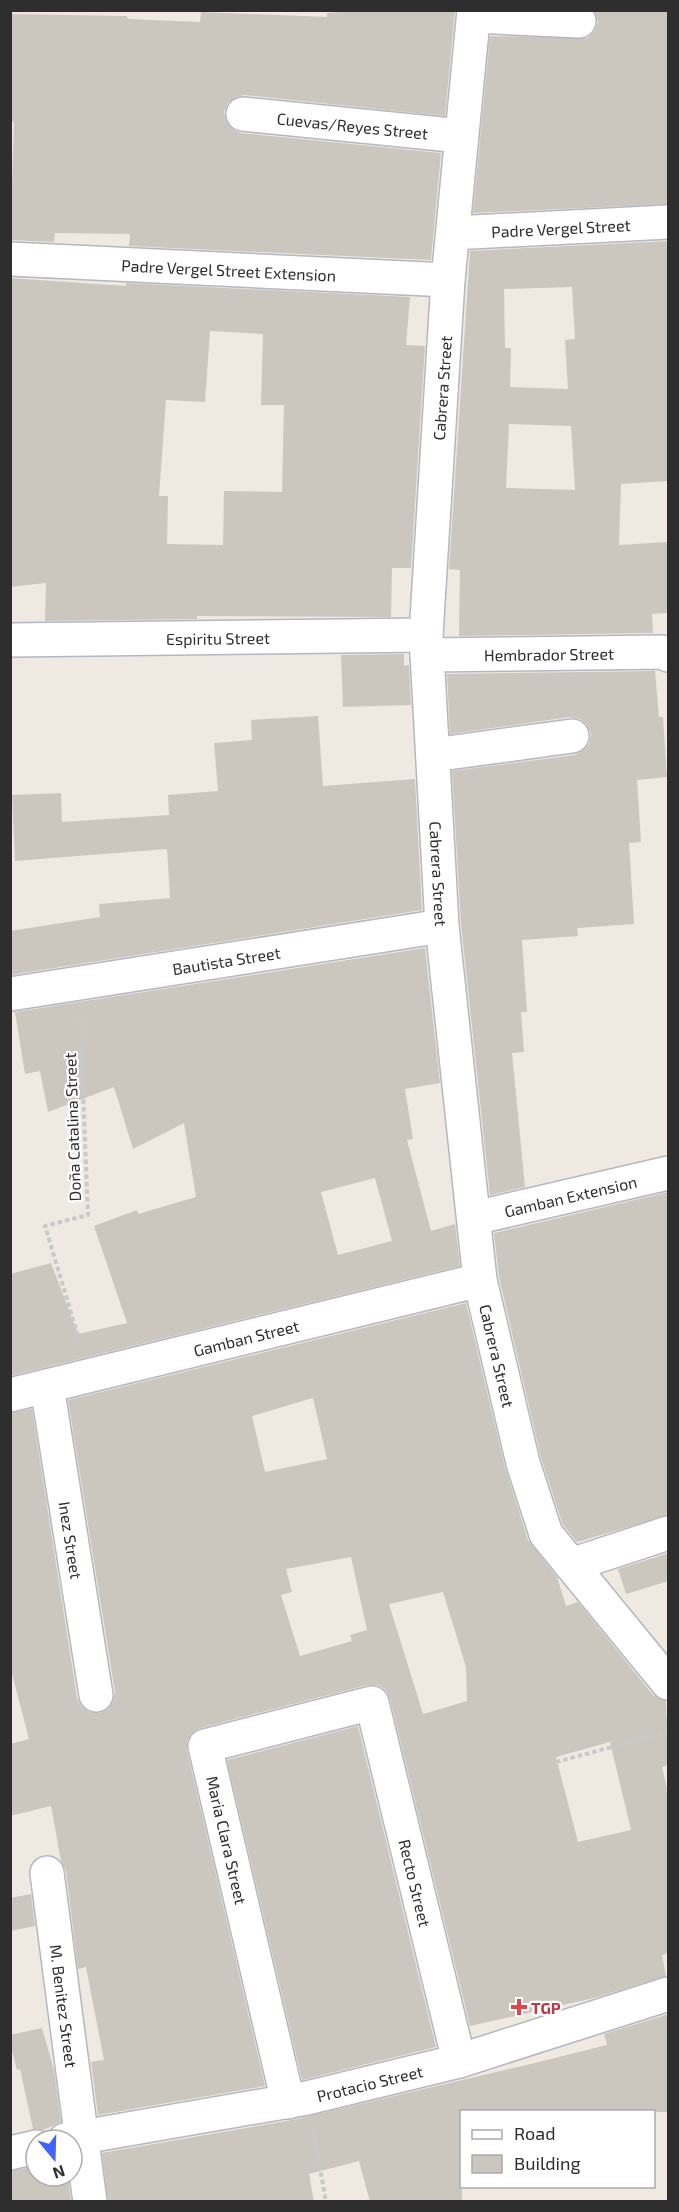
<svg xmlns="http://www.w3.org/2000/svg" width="679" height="2212" font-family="'Exo 2',sans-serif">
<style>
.medical{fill:#f5dfe0}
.building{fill:#cbc7bf;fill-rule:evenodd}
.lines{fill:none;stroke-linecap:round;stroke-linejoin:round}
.minor-casing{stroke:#b4b7c1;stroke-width:36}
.path{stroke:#c9c9c9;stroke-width:4;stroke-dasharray:4.5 3;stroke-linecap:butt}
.minor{stroke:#fff;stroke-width:33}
.health-dot{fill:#e0444e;stroke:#fff;stroke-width:2}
.labels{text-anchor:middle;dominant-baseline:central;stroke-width:4.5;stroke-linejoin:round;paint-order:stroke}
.street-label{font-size:16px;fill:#2e2e2e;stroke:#fff}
.health-label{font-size:16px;font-weight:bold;fill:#be3a42;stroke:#fff;text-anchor:start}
</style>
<rect width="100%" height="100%" fill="#efe9e1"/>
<path class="medical" d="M 11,10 L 157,10 L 157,14 L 11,13 Z"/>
<g class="building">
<path d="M 369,10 L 455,10 L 445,116 L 245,95 L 236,97 L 228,103 L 224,112 L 226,121 L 232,129 L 241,133 L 441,153 L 431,260 L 129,246 L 130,234 L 55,233 L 54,242 L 10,240 L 14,122 L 10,122 L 10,14 L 126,16 L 129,19 L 200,22 L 201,12 L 327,17 L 327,13 Z"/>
<path d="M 594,10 L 669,10 L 669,204 L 473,213 L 490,36 L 587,38 L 594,32 L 598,22 Z"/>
<path d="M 669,241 L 669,481 L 621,484 L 619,545 L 667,542 L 669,613 L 652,614 L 653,633 L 459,636 L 460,570 L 449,569 L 470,251 ZM 572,287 L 575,339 L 565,340 L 568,389 L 510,387 L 511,348 L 505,348 L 504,289 ZM 509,424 L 571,426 L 575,490 L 506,488 Z"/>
<path d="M 10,278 L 126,286 L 126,283 L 410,297 L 406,345 L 425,346 L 411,568 L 392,568 L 391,617 L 197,616 L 197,619 L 45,621 L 46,583 L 10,587 ZM 210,331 L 263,334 L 261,405 L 284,405 L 282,492 L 224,491 L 223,545 L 167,544 L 168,496 L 159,496 L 166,400 L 205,402 Z"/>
<path d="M 404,654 L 404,666 L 409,665 L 411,705 L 343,707 L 341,655 Z"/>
<path d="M 655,671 L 659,717 L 663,717 L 667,777 L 637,780 L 641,842 L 629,843 L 634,924 L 577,928 L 578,936 L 522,940 L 527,1012 L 521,1012 L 524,1052 L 512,1053 L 525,1187 L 490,1195 L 461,924 L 452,771 L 575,755 L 584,750 L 589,744 L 591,734 L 586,724 L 580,719 L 570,717 L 450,734 L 447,674 Z"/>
<path d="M 318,716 L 323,786 L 415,779 L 422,910 L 10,975 L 10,931 L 100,917 L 99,904 L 170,898 L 167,849 L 15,861 L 12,795 L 61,793 L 62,822 L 169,815 L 168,795 L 218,791 L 214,743 L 252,740 L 251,720 Z"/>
<path d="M 425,948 L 440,1083 L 405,1089 L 413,1139 L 407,1140 L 431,1231 L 455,1224 L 460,1266 L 10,1376 L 10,1274 L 51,1263 L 78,1334 L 127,1323 L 94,1226 L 137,1210 L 138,1214 L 196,1197 L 184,1123 L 133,1149 L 114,1087 L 48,1112 L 40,1071 L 25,1074 L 15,1012 ZM 375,1178 L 392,1241 L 338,1255 L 321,1192 Z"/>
<path d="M 669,1192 L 669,1515 L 577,1542 L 563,1525 L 541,1458 L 499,1277 L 494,1233 Z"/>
<path d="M 466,1303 L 505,1467 L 528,1540 L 557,1577 L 566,1606 L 578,1602 L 653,1695 L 666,1701 L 669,1765 L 662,1767 L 669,1797 L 669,1953 L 662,1955 L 666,1976 L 594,1998 L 470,2026 L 390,1699 L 386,1690 L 378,1685 L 367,1685 L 200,1728 L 192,1733 L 187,1741 L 187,1750 L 265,2086 L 98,2115 L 91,2062 L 104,2060 L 86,1967 L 78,1969 L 66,1871 L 61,1861 L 51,1806 L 10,1816 L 10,1744 L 29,1739 L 10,1666 L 10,1413 L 32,1409 L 77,1698 L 81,1706 L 89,1712 L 99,1713 L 108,1709 L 113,1702 L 115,1692 L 68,1400 ZM 313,1398 L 327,1459 L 265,1472 L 252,1416 ZM 351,1557 L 367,1630 L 350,1635 L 352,1641 L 300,1656 L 281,1595 L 292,1592 L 286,1569 ZM 443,1592 L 466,1667 L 467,1701 L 423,1714 L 389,1604 ZM 610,1742 L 631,1830 L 578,1842 L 556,1757 Z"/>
<path d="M 669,1553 L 669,1581 L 626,1594 L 618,1569 Z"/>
<path d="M 358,1726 L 436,2047 L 302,2080 L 227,1760 Z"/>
<path d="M 31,1894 L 35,1926 L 10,1931 L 10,1898 Z"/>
<path d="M 669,2014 L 669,2112 L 462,2112 L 462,2202 L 370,2202 L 359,2161 L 309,2174 L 314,2202 L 108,2202 L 102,2153 L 292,2120 L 539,2062 L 607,2045 L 604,2034 Z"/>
<path d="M 42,2028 L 54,2070 L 61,2122 L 43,2130 L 33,2129 L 20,2069 L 17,2070 L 10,2043 L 10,2035 Z"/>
<path d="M 36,2166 L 36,2176 L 68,2176 L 71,2202 L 10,2202 L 10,2171 Z"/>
</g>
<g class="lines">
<g class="minor-casing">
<g id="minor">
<path id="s1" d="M 474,10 L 448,280 L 426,635 L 442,926 L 480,1280 L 523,1463 L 546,1534 L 668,1683"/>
<path d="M 474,16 L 579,21"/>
<path id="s2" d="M 243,114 L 461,136"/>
<path id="s3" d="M 453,233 L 668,222"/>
<path id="s4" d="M 10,259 L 448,280"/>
<path id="s5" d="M 10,640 L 426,635"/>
<path id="s6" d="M 427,655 L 662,652 L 668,655"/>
<path d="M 433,755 L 572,736"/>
<path id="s7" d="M 10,994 L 442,926"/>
<path id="s8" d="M 474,1218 L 668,1173"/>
<path id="s9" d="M 47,1386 L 96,1695"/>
<path id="s10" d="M 10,1395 L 480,1280"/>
<path d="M 571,1565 L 668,1533"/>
<path id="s11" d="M 47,1873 L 90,2202"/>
<path id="s12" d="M 288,2102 L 205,1746 L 372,1703 L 459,2061"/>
<path id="s13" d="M 65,2140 L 307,2098 L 459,2061 L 668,1994"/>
<path d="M 10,2153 L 36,2147"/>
</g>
</g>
<g class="path">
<path d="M 80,1017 L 88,1215 L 45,1226 L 81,1346"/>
<path d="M 556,1762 L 668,1732"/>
<path d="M 313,2128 L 326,2202"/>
</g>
<use href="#minor" class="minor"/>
</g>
<path class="health-dot" d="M516 1998h6v6h6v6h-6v6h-6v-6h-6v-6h6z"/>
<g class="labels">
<g class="street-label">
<text stroke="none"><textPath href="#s2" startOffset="110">Cuevas/Reyes Street</textPath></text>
<text stroke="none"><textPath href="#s3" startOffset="108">Padre Vergel Street</textPath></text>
<text stroke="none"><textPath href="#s4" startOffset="219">Padre Vergel Street Extension</textPath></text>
<text transform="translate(442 388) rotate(-86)">Cabrera Street</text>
<text stroke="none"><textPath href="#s5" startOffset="208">Espiritu Street</textPath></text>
<text stroke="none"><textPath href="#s6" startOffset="122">Hembrador Street</textPath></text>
<text stroke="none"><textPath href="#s1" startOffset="866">Cabrera Street</textPath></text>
<text stroke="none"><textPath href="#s7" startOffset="219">Bautista Street</textPath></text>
<text transform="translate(72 1127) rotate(-92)">Doña Catalina Street</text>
<text stroke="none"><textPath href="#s8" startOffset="99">Gamban Extension</textPath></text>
<text stroke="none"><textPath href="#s10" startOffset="243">Gamban Street</textPath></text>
<text stroke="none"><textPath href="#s1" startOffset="1352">Cabrera Street</textPath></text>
<text stroke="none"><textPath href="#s9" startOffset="156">Inez Street</textPath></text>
<text transform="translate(227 1840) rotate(77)">Maria Clara Street</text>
<text stroke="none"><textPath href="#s12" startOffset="723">Recto Street</textPath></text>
<text stroke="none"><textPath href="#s11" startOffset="134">M. Benitez Street</textPath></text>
<text stroke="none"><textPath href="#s13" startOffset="310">Protacio Street</textPath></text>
</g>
<g class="health-label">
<text x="531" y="2007">TGP</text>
</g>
</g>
<rect width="679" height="2212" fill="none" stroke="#2e2e2e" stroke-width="24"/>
<rect x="460" y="2110" width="195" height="78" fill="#ffffff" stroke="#ababab" stroke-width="1.5"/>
<rect x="472" y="2130" width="30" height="9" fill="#ffffff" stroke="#ababab" stroke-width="1.5"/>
<text x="514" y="2140" font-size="18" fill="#2e2e2e">Road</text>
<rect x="472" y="2155" width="30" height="18" fill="#cbc7bf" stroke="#ababab" stroke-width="1.5"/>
<text x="514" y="2170" font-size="18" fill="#2e2e2e">Building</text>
<g transform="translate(54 2158) rotate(161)"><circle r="28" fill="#ffffff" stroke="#ababab" stroke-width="1.5"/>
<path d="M0-4.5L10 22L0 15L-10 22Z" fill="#4264fb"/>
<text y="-9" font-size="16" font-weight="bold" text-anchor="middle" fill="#2e2e2e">N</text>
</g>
</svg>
